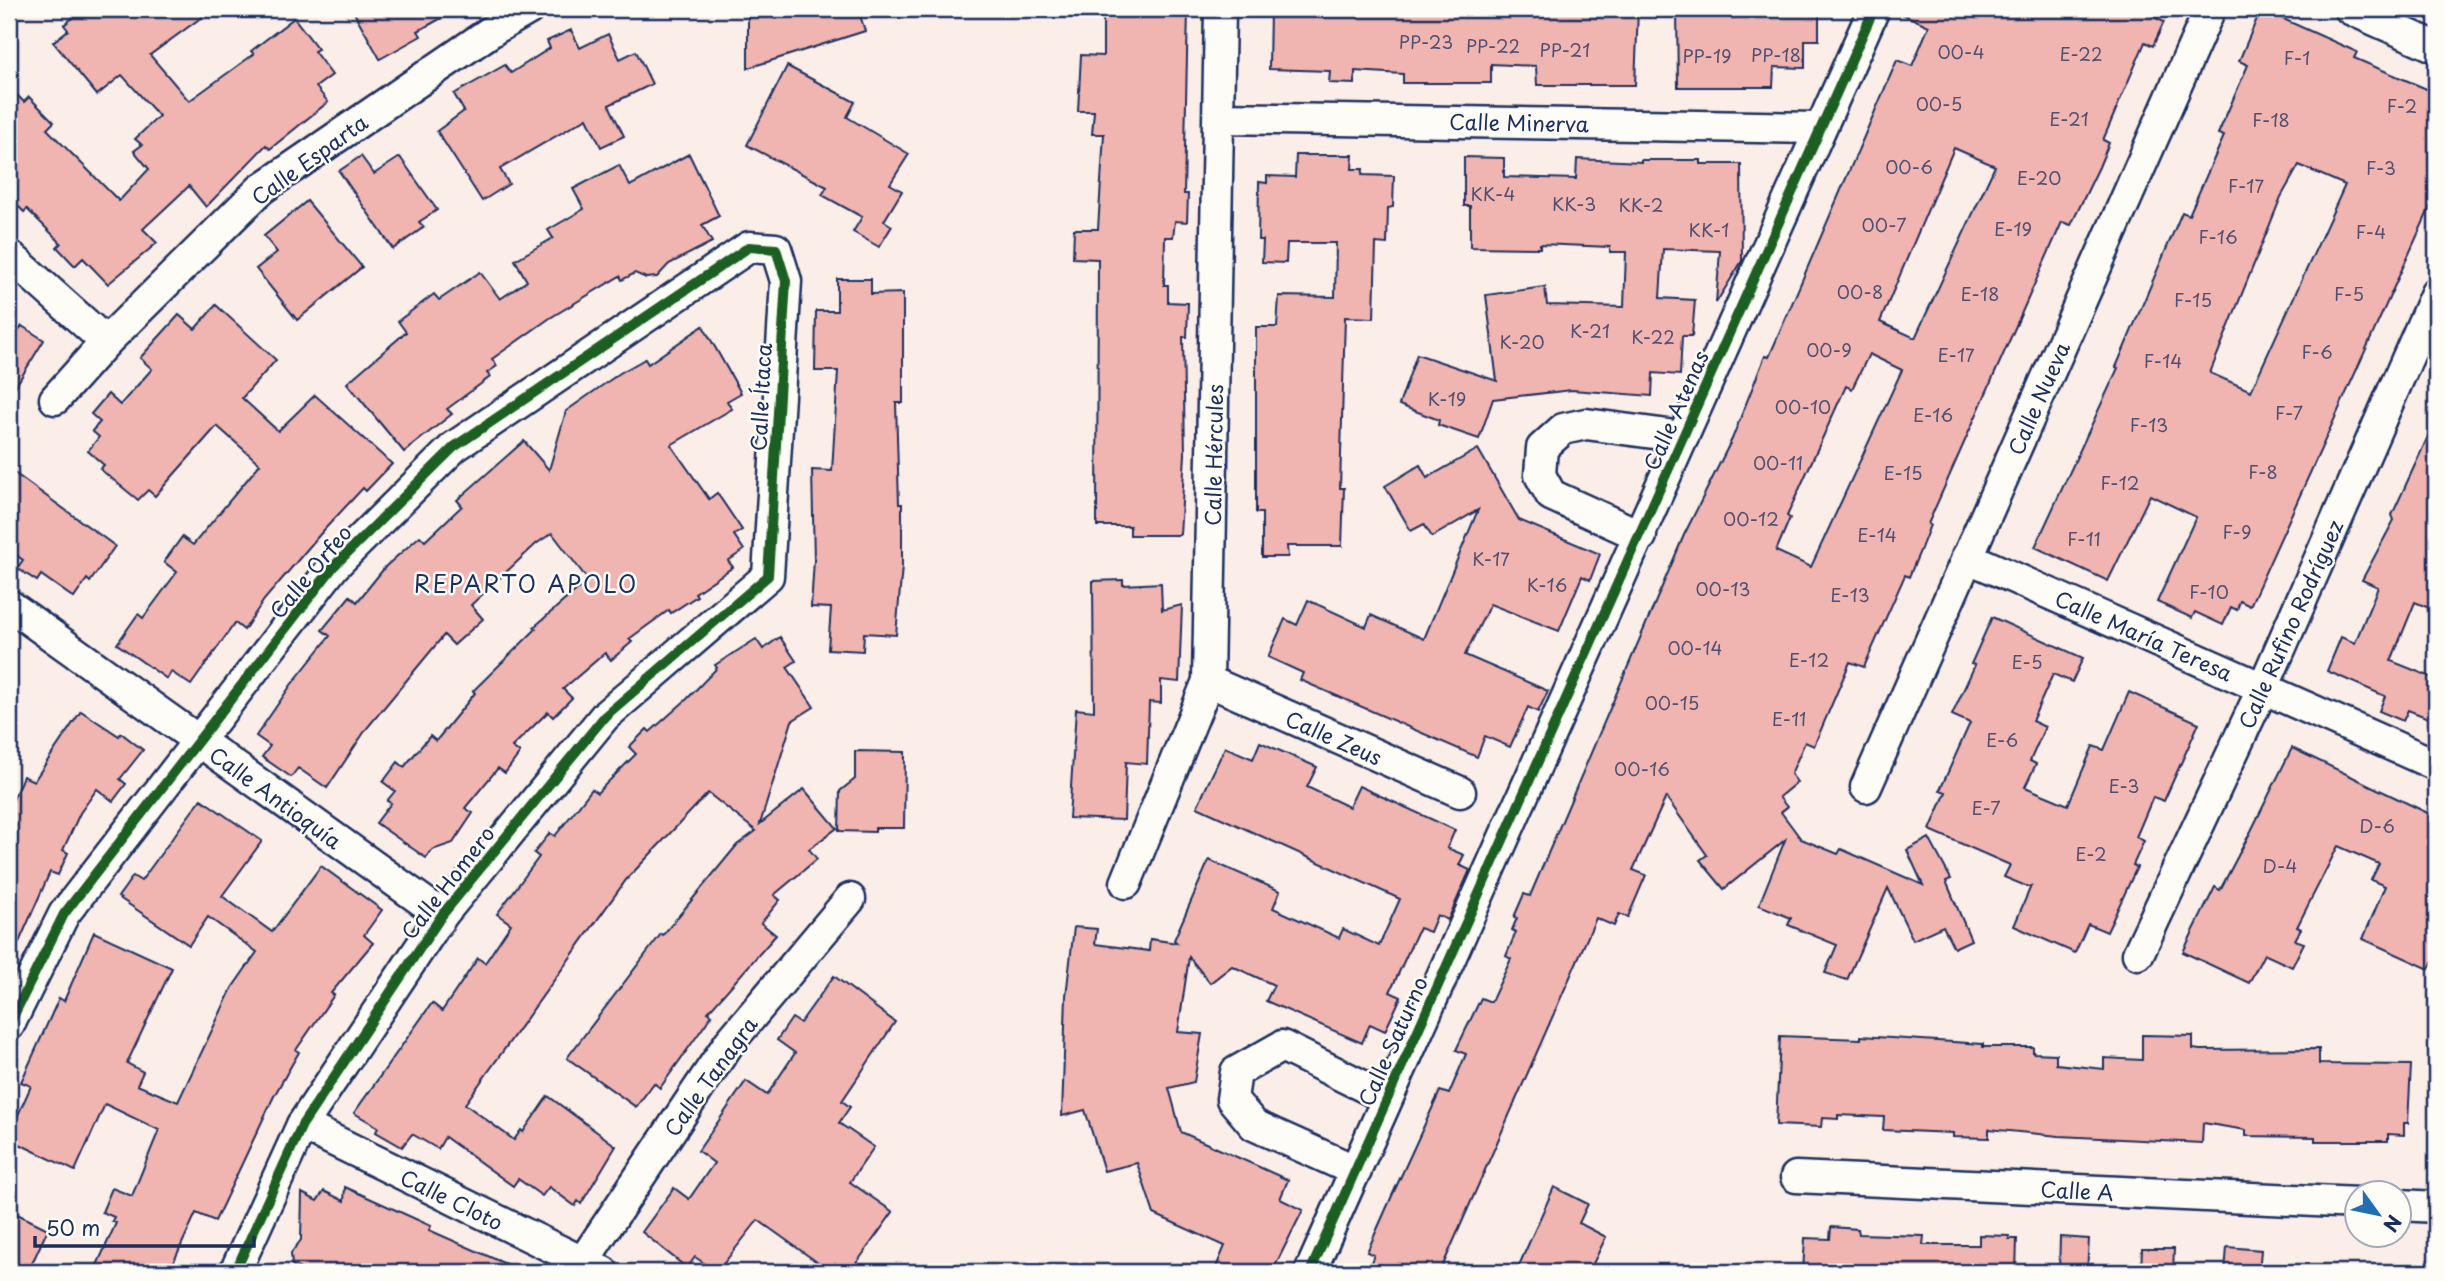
<svg xmlns="http://www.w3.org/2000/svg" width="2445" height="1281" font-family="'Playpen Sans',sans-serif">
<style>
.building{fill:#f1b5b1;stroke:#1b2f5e;stroke-width:2;fill-rule:evenodd}
.lines{fill:none;stroke-linecap:round;stroke-linejoin:round}
.street-casing{stroke:#1b2f5e;stroke-width:35}
.street{stroke:#fdfcf7;stroke-width:30}
.cycleway-casing{stroke:#fdfcf7;stroke-width:15}
.cycleway{stroke:#1b5e20;stroke-width:10}
.labels{text-anchor:middle;dominant-baseline:central;stroke-width:5;stroke-linejoin:round;paint-order:stroke}
.number-label{font-size:18px;fill:#505073}
.street-label{font-size:21px;fill:#1b2f5e;stroke:#fdfcf7}
.neighbourhood-label{font-size:23px;letter-spacing:2px;fill:#1b2f5e;stroke:#fdfcf7}
</style>
<rect width="100%" height="100%" fill="#fbeee9"/>
<filter id="ink" filterUnits="userSpaceOnUse"><feTurbulence type="fractalNoise" baseFrequency=".0143" numOctaves="2"/><feDisplacementMap in="SourceGraphic" scale="14" xChannelSelector="R" yChannelSelector="G"/><feConvolveMatrix kernelMatrix="1 2 1 2 8 2 1 2 1" color-interpolation-filters="sRGB"/></filter>
<g filter="url(#ink)">
<g class="building">
<path d="M 83,9 L 213,9 L 150,55 L 189,101 L 254,54 L 251,51 L 294,18 L 318,49 L 314,51 L 332,75 L 316,87 L 328,102 L 270,149 L 266,145 L 206,207 L 189,186 L 143,229 L 157,243 L 108,284 L 83,258 L 75,266 L 57,247 L 61,243 L 27,209 L 24,212 L 9,197 L 9,87 L 24,102 L 29,97 L 54,122 L 47,129 L 119,201 L 149,169 L 134,151 L 142,145 L 135,139 L 159,116 L 122,75 L 97,95 L 53,42 L 68,30 L 64,25 Z"/>
<path d="M 352,9 L 458,9 L 418,31 L 421,36 L 380,59 Z"/>
<path d="M 748,9 L 858,9 L 865,31 L 748,68 Z"/>
<path d="M 1103,9 L 1188,9 L 1184,194 L 1188,194 L 1187,222 L 1175,221 L 1173,237 L 1165,237 L 1164,285 L 1168,285 L 1168,302 L 1188,303 L 1187,337 L 1183,337 L 1185,454 L 1180,535 L 1130,535 L 1130,526 L 1097,526 L 1098,259 L 1073,258 L 1074,229 L 1098,229 L 1104,134 L 1092,134 L 1094,111 L 1078,111 L 1081,55 L 1103,56 Z"/>
<path d="M 1270,9 L 1638,9 L 1635,85 L 1537,85 L 1536,66 L 1491,64 L 1491,83 L 1403,83 L 1403,74 L 1355,71 L 1355,84 L 1329,83 L 1330,71 L 1269,69 Z"/>
<path d="M 1677,9 L 1819,9 L 1819,40 L 1805,40 L 1805,68 L 1774,67 L 1773,87 L 1678,87 Z"/>
<path d="M 1891,9 L 2155,9 L 2152,16 L 2164,22 L 2153,46 L 2145,42 L 2103,140 L 2109,143 L 2099,167 L 2071,225 L 2062,222 L 1928,524 L 1930,525 L 1920,551 L 1909,577 L 1905,575 L 1864,667 L 1850,662 L 1814,746 L 1805,742 L 1791,774 L 1797,782 L 1779,797 L 1787,807 L 1781,812 L 1801,839 L 1838,854 L 1841,849 L 1923,885 L 1907,850 L 1929,838 L 1951,879 L 1946,881 L 1971,940 L 1954,948 L 1943,926 L 1913,940 L 1888,888 L 1847,980 L 1825,973 L 1837,945 L 1788,925 L 1791,918 L 1759,905 L 1785,840 L 1724,889 L 1700,860 L 1707,855 L 1666,797 L 1633,870 L 1646,875 L 1628,917 L 1619,914 L 1614,926 L 1596,918 L 1440,1272 L 1367,1272 L 1374,1255 L 1367,1252 L 1391,1198 L 1440,1091 L 1449,1094 L 1466,1054 L 1456,1050 L 1481,998 L 1491,1002 L 1511,959 L 1506,956 L 1516,932 L 1512,930 L 1517,918 L 1514,917 L 1524,894 L 1530,896 L 1684,535 L 1732,439 L 1765,356 L 1769,357 L 1897,60 L 1912,66 L 1929,26 ZM 1954,148 L 1995,166 L 1915,338 L 1880,322 ZM 1869,354 L 1902,370 L 1811,567 L 1776,551 L 1790,518 L 1787,516 L 1846,386 L 1852,389 Z"/>
<path d="M 2261,9 L 2357,52 L 2354,58 L 2436,93 L 2436,194 L 2250,606 L 2240,601 L 2237,610 L 2231,607 L 2223,625 L 2195,612 L 2192,618 L 2157,602 L 2196,517 L 2150,495 L 2108,581 L 2035,547 L 2118,368 L 2116,367 L 2182,212 L 2189,215 L 2224,136 L 2218,134 L 2248,65 L 2239,61 ZM 2299,165 L 2345,185 L 2251,391 L 2210,373 L 2281,197 Z"/>
<path d="M 571,30 L 580,48 L 608,34 L 620,59 L 636,51 L 652,84 L 609,105 L 624,136 L 601,147 L 587,118 L 500,169 L 509,184 L 482,201 L 437,131 L 464,111 L 454,94 L 505,65 L 511,73 L 550,48 L 547,41 Z"/>
<path d="M 787,66 L 855,102 L 847,117 L 909,154 L 890,184 L 902,191 L 884,221 L 892,226 L 879,247 L 853,232 L 862,217 L 822,195 L 827,187 L 747,145 Z"/>
<path d="M 689,154 L 719,216 L 702,225 L 712,242 L 669,264 L 657,277 L 646,278 L 635,273 L 622,280 L 620,276 L 550,318 L 492,359 L 497,366 L 487,373 L 490,377 L 447,409 L 452,414 L 404,452 L 347,383 L 406,332 L 398,321 L 434,294 L 439,300 L 480,272 L 500,299 L 527,281 L 515,260 L 553,238 L 548,230 L 584,209 L 573,189 L 619,165 L 630,186 Z"/>
<path d="M 1296,155 L 1353,155 L 1352,169 L 1363,169 L 1362,175 L 1394,176 L 1393,207 L 1388,208 L 1387,244 L 1376,243 L 1374,318 L 1345,317 L 1340,488 L 1344,488 L 1342,546 L 1287,546 L 1288,557 L 1262,557 L 1262,513 L 1256,513 L 1256,327 L 1277,327 L 1279,296 L 1335,297 L 1336,243 L 1287,243 L 1286,263 L 1262,262 L 1263,240 L 1258,240 L 1259,182 L 1267,183 L 1267,176 L 1295,177 Z"/>
<path d="M 361,156 L 374,174 L 400,157 L 437,210 L 419,222 L 424,227 L 393,249 L 339,171 Z"/>
<path d="M 1464,157 L 1504,158 L 1504,177 L 1576,179 L 1577,159 L 1641,162 L 1641,160 L 1701,160 L 1701,164 L 1741,164 L 1742,261 L 1716,303 L 1720,251 L 1663,249 L 1660,298 L 1695,300 L 1692,336 L 1682,336 L 1680,375 L 1653,373 L 1652,396 L 1572,390 L 1493,399 L 1479,439 L 1438,425 L 1439,420 L 1399,405 L 1417,354 L 1497,381 L 1486,295 L 1545,287 L 1547,305 L 1624,307 L 1626,252 L 1610,252 L 1610,247 L 1540,244 L 1540,248 L 1470,247 L 1470,206 L 1464,206 Z"/>
<path d="M 307,201 L 362,267 L 297,320 L 256,269 L 277,252 L 264,236 Z"/>
<path d="M 837,279 L 871,279 L 871,294 L 903,293 L 903,403 L 896,403 L 899,504 L 902,504 L 902,566 L 896,635 L 864,633 L 863,651 L 828,649 L 831,608 L 811,607 L 814,560 L 812,470 L 832,471 L 838,371 L 815,371 L 816,311 L 837,311 Z"/>
<path d="M 216,305 L 276,360 L 242,398 L 278,431 L 315,395 L 392,464 L 366,491 L 363,488 L 322,532 L 264,600 L 244,630 L 235,623 L 191,685 L 171,672 L 167,679 L 117,644 L 138,614 L 143,618 L 177,572 L 164,562 L 182,537 L 193,545 L 260,464 L 217,426 L 155,496 L 148,490 L 138,500 L 100,469 L 104,465 L 88,451 L 99,437 L 92,431 L 100,422 L 91,414 L 108,394 L 120,405 L 152,369 L 140,358 L 179,315 L 195,329 Z"/>
<path d="M 22,326 L 44,340 L 9,397 L 9,328 L 17,333 Z"/>
<path d="M 703,326 L 741,393 L 727,401 L 732,409 L 671,445 L 709,499 L 717,493 L 742,530 L 734,535 L 744,550 L 728,561 L 733,567 L 695,593 L 697,596 L 671,613 L 669,610 L 629,639 L 632,642 L 611,660 L 605,653 L 563,689 L 572,698 L 553,717 L 548,712 L 512,747 L 520,753 L 505,773 L 498,768 L 465,808 L 473,813 L 453,843 L 432,850 L 426,858 L 376,823 L 391,803 L 387,801 L 395,791 L 383,782 L 398,762 L 404,767 L 430,736 L 436,741 L 475,693 L 473,691 L 536,629 L 534,627 L 588,580 L 552,533 L 536,544 L 471,605 L 483,619 L 454,645 L 444,635 L 367,728 L 327,788 L 298,768 L 291,777 L 262,757 L 270,746 L 256,736 L 291,685 L 330,636 L 322,630 L 350,596 L 357,602 L 386,566 L 420,536 L 425,541 L 462,506 L 457,500 L 524,441 L 549,470 L 566,411 L 620,373 L 645,359 L 648,364 Z"/>
<path d="M 2436,419 L 2436,611 L 2415,602 L 2391,661 L 2436,679 L 2436,721 L 2408,710 L 2403,721 L 2379,711 L 2385,696 L 2327,671 L 2341,637 L 2355,643 L 2378,587 L 2362,580 L 2394,520 L 2392,515 Z"/>
<path d="M 1478,449 L 1519,520 L 1600,554 L 1590,580 L 1582,576 L 1559,631 L 1490,604 L 1465,655 L 1548,691 L 1538,712 L 1528,707 L 1510,747 L 1485,736 L 1477,757 L 1300,680 L 1303,673 L 1268,657 L 1285,619 L 1297,625 L 1308,600 L 1366,627 L 1371,615 L 1424,639 L 1478,510 L 1432,537 L 1424,524 L 1411,531 L 1385,486 L 1420,465 L 1427,478 Z"/>
<path d="M 9,469 L 115,546 L 90,582 L 87,579 L 74,598 L 41,575 L 37,581 L 17,568 L 23,560 L 9,550 Z"/>
<path d="M 1123,580 L 1123,585 L 1161,583 L 1162,610 L 1182,605 L 1179,682 L 1161,680 L 1161,703 L 1149,702 L 1147,764 L 1126,762 L 1124,820 L 1069,818 L 1076,709 L 1094,711 L 1093,581 Z"/>
<path d="M 1992,617 L 2083,658 L 2072,682 L 2053,674 L 2032,721 L 2045,727 L 2030,761 L 2036,764 L 2025,787 L 2068,805 L 2093,746 L 2104,750 L 2129,692 L 2199,723 L 2164,801 L 2153,797 L 2136,837 L 2144,841 L 2133,865 L 2137,867 L 2107,932 L 2088,924 L 2075,953 L 2014,926 L 2031,886 L 2028,887 L 2004,877 L 2010,865 L 1930,830 L 1946,792 L 1940,790 L 1970,723 L 1952,715 L 1975,665 L 1971,664 Z"/>
<path d="M 780,637 L 796,661 L 787,667 L 814,707 L 792,721 L 760,824 L 804,789 L 837,828 L 809,849 L 817,859 L 774,895 L 780,900 L 761,923 L 776,935 L 708,1012 L 712,1015 L 660,1088 L 654,1083 L 636,1107 L 567,1058 L 661,934 L 663,935 L 737,845 L 756,831 L 708,793 L 626,880 L 465,1104 L 514,1140 L 521,1130 L 523,1132 L 548,1096 L 616,1146 L 581,1204 L 578,1201 L 575,1206 L 549,1187 L 542,1196 L 518,1179 L 513,1186 L 445,1137 L 438,1149 L 412,1134 L 402,1147 L 376,1132 L 378,1127 L 354,1113 L 432,1003 L 442,1011 L 478,958 L 485,963 L 511,924 L 497,914 L 539,857 L 534,853 L 550,833 L 555,836 L 592,789 L 597,793 L 636,754 L 629,747 L 647,729 L 650,732 L 687,699 L 717,668 L 715,665 L 756,639 L 763,649 Z"/>
<path d="M 81,711 L 119,736 L 121,733 L 143,750 L 120,779 L 126,784 L 113,801 L 97,789 L 80,813 L 63,850 L 68,853 L 58,875 L 50,872 L 9,965 L 9,809 L 23,776 L 34,781 Z"/>
<path d="M 1260,742 L 1317,767 L 1307,787 L 1349,807 L 1359,786 L 1455,830 L 1447,848 L 1464,855 L 1459,865 L 1470,870 L 1448,920 L 1437,915 L 1430,932 L 1419,928 L 1390,992 L 1401,997 L 1385,1031 L 1370,1024 L 1362,1043 L 1266,1001 L 1274,985 L 1232,966 L 1210,983 L 1189,957 L 1178,1032 L 1202,1034 L 1194,1082 L 1169,1088 L 1181,1132 L 1288,1180 L 1280,1199 L 1303,1210 L 1272,1272 L 1214,1272 L 1225,1246 L 1154,1214 L 1137,1163 L 1104,1171 L 1085,1110 L 1062,1116 L 1066,996 L 1074,927 L 1097,929 L 1095,944 L 1149,951 L 1150,939 L 1177,943 L 1174,940 L 1209,860 L 1280,891 L 1273,908 L 1339,938 L 1343,929 L 1379,946 L 1400,899 L 1197,807 L 1225,747 L 1253,759 Z"/>
<path d="M 2292,748 L 2436,817 L 2436,954 L 2429,969 L 2363,939 L 2385,886 L 2371,880 L 2379,864 L 2338,846 L 2297,927 L 2301,929 L 2295,940 L 2304,943 L 2292,967 L 2264,954 L 2249,983 L 2183,952 L 2215,887 L 2220,890 L 2251,831 Z"/>
<path d="M 855,751 L 905,752 L 904,828 L 875,828 L 875,832 L 839,831 L 840,791 L 855,779 Z"/>
<path d="M 201,799 L 262,841 L 222,896 L 272,932 L 321,866 L 382,910 L 364,935 L 373,943 L 331,993 L 334,995 L 296,1050 L 299,1052 L 274,1096 L 215,1221 L 196,1213 L 169,1272 L 94,1272 L 116,1223 L 112,1221 L 114,1217 L 102,1212 L 112,1188 L 132,1196 L 159,1130 L 105,1104 L 75,1171 L 9,1139 L 9,1135 L 31,1086 L 21,1082 L 59,998 L 64,1001 L 94,932 L 172,968 L 127,1063 L 143,1072 L 137,1085 L 178,1102 L 232,988 L 257,952 L 208,917 L 189,945 L 118,897 L 133,876 L 141,881 Z"/>
<path d="M 834,976 L 895,1022 L 842,1101 L 850,1107 L 839,1123 L 874,1147 L 850,1182 L 893,1212 L 850,1272 L 831,1272 L 758,1220 L 717,1272 L 695,1257 L 687,1268 L 642,1232 L 674,1188 L 689,1199 L 714,1163 L 698,1151 L 746,1081 L 767,1095 L 795,1053 L 777,1040 L 792,1018 L 800,1023 Z"/>
<path d="M 2142,1035 L 2193,1036 L 2193,1049 L 2200,1050 L 2319,1049 L 2319,1064 L 2411,1065 L 2408,1123 L 2404,1123 L 2404,1135 L 2388,1134 L 2388,1141 L 2315,1141 L 2315,1137 L 2246,1136 L 2246,1130 L 2203,1123 L 2202,1143 L 2059,1136 L 1989,1129 L 1989,1138 L 1953,1137 L 1953,1133 L 1883,1130 L 1884,1117 L 1838,1115 L 1838,1119 L 1822,1118 L 1821,1127 L 1776,1125 L 1780,1036 L 1861,1039 L 1861,1036 L 1983,1044 L 1983,1047 L 2033,1047 L 2033,1053 L 2056,1054 L 2056,1064 L 2104,1069 L 2104,1058 L 2142,1060 Z"/>
<path d="M 345,1187 L 431,1226 L 429,1230 L 524,1272 L 307,1272 L 292,1265 L 291,1253 L 301,1240 L 302,1193 L 317,1201 L 324,1191 L 344,1201 Z"/>
<path d="M 1554,1187 L 1588,1204 L 1579,1223 L 1606,1237 L 1589,1272 L 1516,1272 Z"/>
<path d="M 9,1210 L 48,1229 L 28,1272 L 9,1272 Z"/>
<path d="M 1831,1227 L 1858,1229 L 1859,1234 L 1924,1236 L 1923,1245 L 1979,1245 L 1979,1235 L 2009,1236 L 2009,1239 L 2017,1239 L 2016,1272 L 1803,1272 L 1805,1238 L 1830,1239 Z"/>
<path d="M 2060,1237 L 2089,1239 L 2087,1272 L 2059,1272 Z"/>
<path d="M 2227,1247 L 2261,1250 L 2259,1272 L 2225,1272 Z"/>
<path d="M 2142,1249 L 2174,1249 L 2173,1272 L 2141,1272 Z"/>
</g>
<g class="lines">
<g class="street-casing">
<g id="street">
<path d="M 2350,9 L 2436,47"/>
<path d="M 1219,118 L 1820,128"/>
<path d="M 9,255 L 106,342"/>
<path d="M 55,399 L 106,342 L 261,189 L 496,28 L 529,9"/>
<path d="M 1641,536 L 1551,495 L 1540,475 L 1542,448 L 1563,429 L 1586,424 L 1683,437"/>
<path d="M 1967,557 L 2436,765"/>
<path d="M 9,605 L 442,915"/>
<path d="M 1208,681 L 1460,792"/>
<path d="M 1866,787 L 2210,9"/>
<path d="M 1126,883 L 1208,681 L 1220,10"/>
<path d="M 2138,954 L 2263,688 L 2436,293"/>
<path d="M 9,1025 L 64,914 L 334,566 L 454,447 L 749,247 L 776,249 L 786,281 L 768,576 L 605,716 L 442,915 L 302,1125 L 235,1272"/>
<path d="M 302,1125 L 603,1272"/>
<path d="M 1356,1171 L 1254,1125 L 1232,1099 L 1236,1072 L 1282,1046 L 1387,1098"/>
<path d="M 1796,1177 L 2358,1203"/>
<path d="M 2400,1205 L 2436,1207"/>
<path d="M 582,1263 L 729,1043 L 850,899"/>
<path d="M 1310,1272 L 1874,9"/>
</g>
</g>
<use href="#street" class="street"/>
<g class="cycleway-casing">
<g id="cycleway">
<path d="M 9,1025 L 64,914 L 334,566 L 454,447 L 749,247 L 776,249 L 786,281 L 768,576 L 605,716 L 442,915 L 302,1125 L 235,1272"/>
<path d="M 1310,1272 L 1874,9"/>
</g>
</g>
<use href="#cycleway" class="cycleway"/>
</g>
</g>
<g class="labels">
<g class="number-label">
<text x="1426" y="41">PP-23</text>
<text x="1493" y="45">PP-22</text>
<text x="1565" y="49">PP-21</text>
<text x="1961" y="51">00-4</text>
<text x="2081" y="53">E-22</text>
<text x="1776" y="54">PP-18</text>
<text x="1707" y="55">PP-19</text>
<text x="2297" y="57">F-1</text>
<text x="1939" y="103">00-5</text>
<text x="2402" y="105">F-2</text>
<text x="2069" y="118">E-21</text>
<text x="2271" y="119">F-18</text>
<text x="1909" y="166">00-6</text>
<text x="2381" y="167">F-3</text>
<text x="2039" y="177">E-20</text>
<text x="2246" y="185">F-17</text>
<text x="1493" y="193">KK-4</text>
<text x="1574" y="203">KK-3</text>
<text x="1641" y="204">KK-2</text>
<text x="1884" y="224">00-7</text>
<text x="2013" y="228">E-19</text>
<text x="1709" y="229">KK-1</text>
<text x="2371" y="231">F-4</text>
<text x="2218" y="236">F-16</text>
<text x="1860" y="291">00-8</text>
<text x="1980" y="293">E-18</text>
<text x="2349" y="293">F-5</text>
<text x="2193" y="299">F-15</text>
<text x="1590" y="330">K-21</text>
<text x="1653" y="336">K-22</text>
<text x="1522" y="341">K-20</text>
<text x="1829" y="349">00-9</text>
<text x="2317" y="351">F-6</text>
<text x="1956" y="354">E-17</text>
<text x="2163" y="360">F-14</text>
<text x="1447" y="398">K-19</text>
<text x="1803" y="406">00-10</text>
<text x="2289" y="412">F-7</text>
<text x="1933" y="414">E-16</text>
<text x="2149" y="424">F-13</text>
<text x="1778" y="462">00-11</text>
<text x="2263" y="471">F-8</text>
<text x="1903" y="472">E-15</text>
<text x="2120" y="482">F-12</text>
<text x="1751" y="518">00-12</text>
<text x="2237" y="531">F-9</text>
<text x="1877" y="534">E-14</text>
<text x="2084" y="538">F-11</text>
<text x="1491" y="558">K-17</text>
<text x="1547" y="584">K-16</text>
<text x="1723" y="588">00-13</text>
<text x="2209" y="591">F-10</text>
<text x="1850" y="594">E-13</text>
<text x="1695" y="647">00-14</text>
<text x="1809" y="659">E-12</text>
<text x="2027" y="661">E-5</text>
<text x="1672" y="702">00-15</text>
<text x="1789" y="718">E-11</text>
<text x="2002" y="739">E-6</text>
<text x="1642" y="768">00-16</text>
<text x="2124" y="785">E-3</text>
<text x="1986" y="807">E-7</text>
<text x="2377" y="825">D-6</text>
<text x="2091" y="853">E-2</text>
<text x="2280" y="865">D-4</text>
</g>
<g class="street-label">
<text transform="translate(1519 122) rotate(1)">Calle Minerva</text>
<text transform="translate(309 159) rotate(-36)">Calle Esparta</text>
<text transform="translate(760 397) rotate(-87)">Calle Ítaca</text>
<text transform="translate(2038 398) rotate(-66)">Calle Nueva</text>
<text transform="translate(1675 410) rotate(-66)">Calle Atenas</text>
<text transform="translate(1213 455) rotate(-89)">Calle Hércules</text>
<text transform="translate(310 571) rotate(-50)">Calle Orfeo</text>
<text transform="translate(2290 624) rotate(-66)">Calle Rufino Rodríguez</text>
<text transform="translate(2144 635) rotate(24)">Calle María Teresa</text>
<text transform="translate(1334 737) rotate(24)">Calle Zeus</text>
<text transform="translate(276 797) rotate(36)">Calle Antioquía</text>
<text transform="translate(447 882) rotate(-52)">Calle Homero</text>
<text transform="translate(1392 1041) rotate(-66)">Calle Saturno</text>
<text transform="translate(710 1076) rotate(-54)">Calle Tanagra</text>
<text transform="translate(2077 1190) rotate(3)">Calle A</text>
<text transform="translate(452 1199) rotate(26)">Calle Cloto</text>
</g>
<g class="neighbourhood-label">
<text x="526" y="583">REPARTO APOLO</text>
</g>
</g>
<rect width="2445" height="1281" fill="none" stroke="#fdfcf7" stroke-width="35"/>
<rect x="18" y="18" width="2410" height="1246" fill="none" stroke="#1b2f5e" stroke-width="2.5" filter="url(#ink)"/>
<g transform="translate(2378 1214) rotate(123)"><circle r="33" fill="#fdfcf7" stroke="#a3aaba" stroke-width="2"/>
<path d="M0-5L12 26L0 18L-12 26Z" fill="#1f6fb2"/>
<text y="-10" font-size="19" font-weight="bold" text-anchor="middle" fill="#1b2f5e">N</text>
</g>
<path d="M35 1236v10h219v-10" fill="none" stroke="#1b2f5e" stroke-width="3.5"/>
<text x="46" y="1236" font-size="21" fill="#1b2f5e" stroke="#fdfcf7" stroke-width="5" paint-order="stroke">50 m</text>
</svg>
